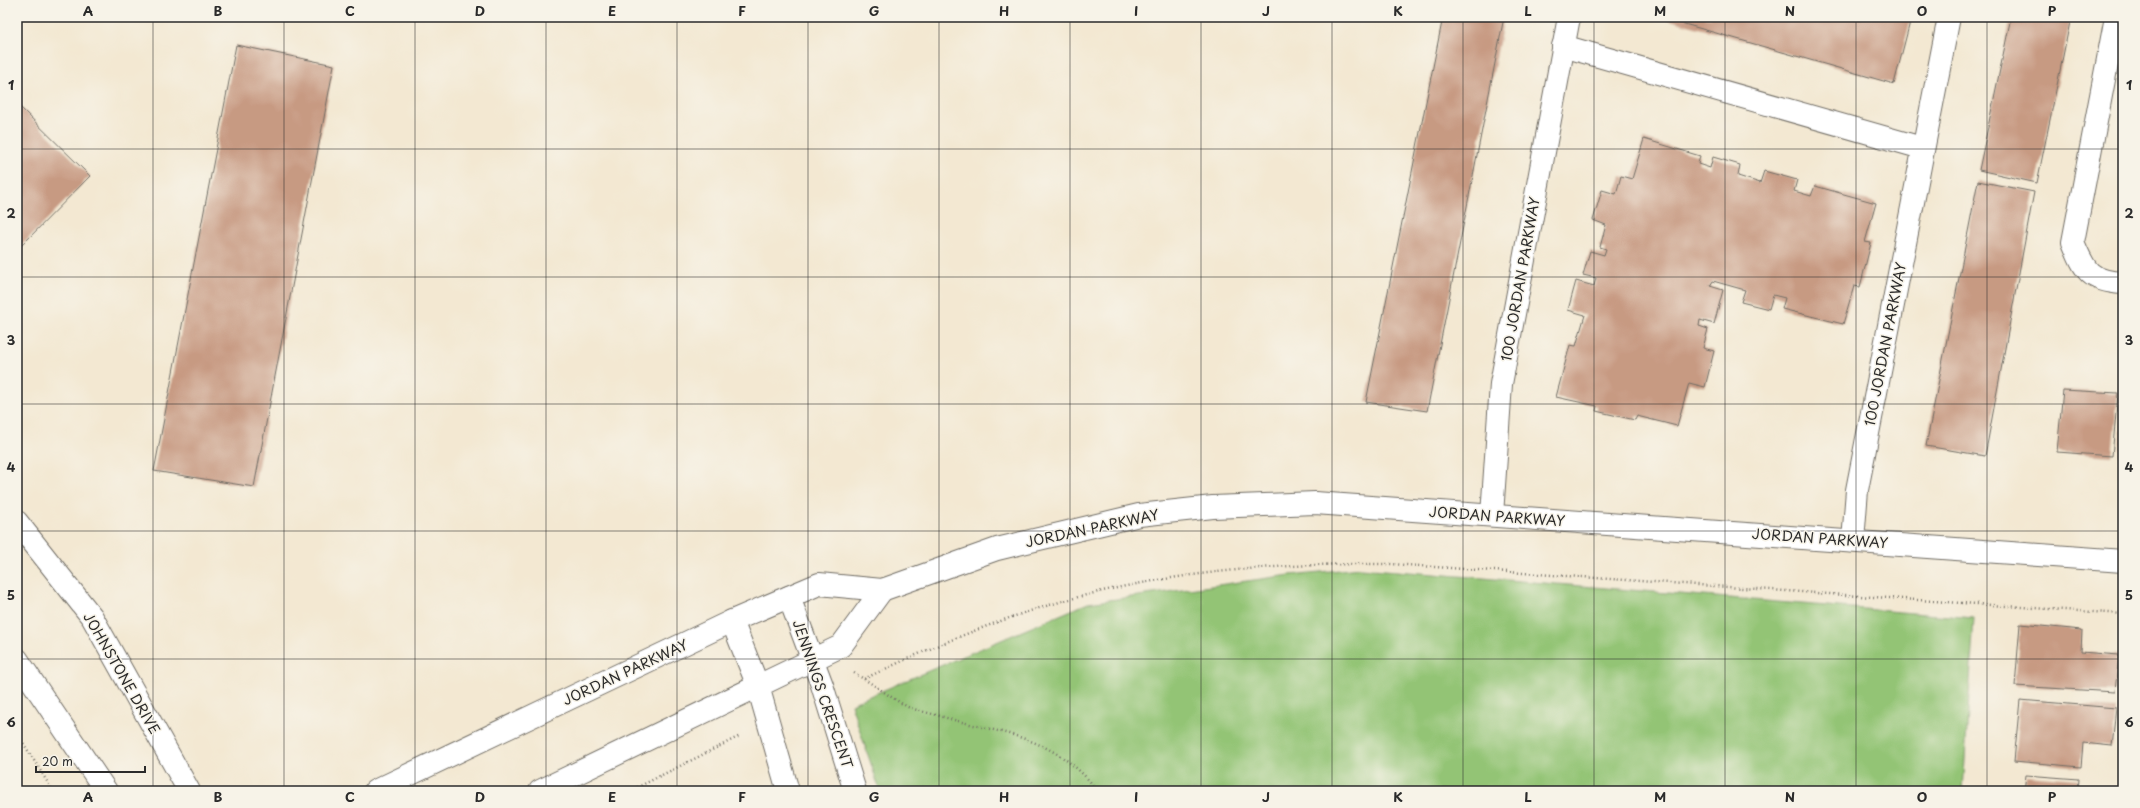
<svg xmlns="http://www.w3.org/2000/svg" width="2140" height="808" font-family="'Playpen Sans',sans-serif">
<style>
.green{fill:#93c475;stroke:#5f7850}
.building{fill:#c79a82}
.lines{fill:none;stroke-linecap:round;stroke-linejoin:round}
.minor-casing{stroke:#716d65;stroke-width:24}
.major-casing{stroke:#716d65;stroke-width:24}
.path{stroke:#716d65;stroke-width:2.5;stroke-dasharray:1 3;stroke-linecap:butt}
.minor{stroke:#fff;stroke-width:22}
.major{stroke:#fff;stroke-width:22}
.grid{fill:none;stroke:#2b2b2b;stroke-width:1;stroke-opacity:0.55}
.labels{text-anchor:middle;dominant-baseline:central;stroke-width:3;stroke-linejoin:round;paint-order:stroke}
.street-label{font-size:14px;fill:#2b2b2b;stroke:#f7f3e8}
.neatline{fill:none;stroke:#2b2b2b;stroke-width:1.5}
.grid-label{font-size:13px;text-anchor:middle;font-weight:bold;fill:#2b2b2b}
</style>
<rect width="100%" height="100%" fill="#f7f3e8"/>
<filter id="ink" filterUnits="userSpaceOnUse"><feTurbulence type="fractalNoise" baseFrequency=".025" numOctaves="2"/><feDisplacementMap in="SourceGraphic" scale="8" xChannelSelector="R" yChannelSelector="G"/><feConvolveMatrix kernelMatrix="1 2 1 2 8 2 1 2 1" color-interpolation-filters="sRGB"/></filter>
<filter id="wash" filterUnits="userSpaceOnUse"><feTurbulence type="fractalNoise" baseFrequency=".012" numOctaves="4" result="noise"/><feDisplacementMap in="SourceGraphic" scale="16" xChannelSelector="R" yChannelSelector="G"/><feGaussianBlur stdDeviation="0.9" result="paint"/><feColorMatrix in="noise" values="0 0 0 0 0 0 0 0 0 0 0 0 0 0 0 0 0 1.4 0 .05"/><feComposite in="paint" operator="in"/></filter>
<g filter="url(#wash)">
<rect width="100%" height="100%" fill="#f3e8d2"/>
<path class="green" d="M 1360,568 L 1974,618 L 1963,791 L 880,791 L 851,704 L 1088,603 L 1290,575 Z"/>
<g id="blocks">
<g class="building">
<path d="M 1443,17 L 1504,17 L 1427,411 L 1366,402 Z"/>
<path d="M 1660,17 L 1907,17 L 1911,18 L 1894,84 Z"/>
<path d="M 2011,17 L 2071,17 L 2037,183 L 1979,170 Z"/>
<path d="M 236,45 L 334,65 L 254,487 L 154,471 Z"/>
<path d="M 17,104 L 90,176 L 20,247 L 17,244 Z"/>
<path d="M 1644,139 L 1700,156 L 1698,164 L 1710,168 L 1713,157 L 1740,165 L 1738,176 L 1760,183 L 1764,171 L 1797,180 L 1794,191 L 1811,196 L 1815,186 L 1876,203 L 1865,242 L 1871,243 L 1860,287 L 1854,286 L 1843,324 L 1782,309 L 1785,298 L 1773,295 L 1769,309 L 1741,302 L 1745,290 L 1713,281 L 1710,286 L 1723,290 L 1714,324 L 1700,320 L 1699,326 L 1708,329 L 1703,348 L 1714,351 L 1705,387 L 1689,383 L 1677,426 L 1637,416 L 1635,420 L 1596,411 L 1597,406 L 1556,397 L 1570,345 L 1576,346 L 1585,315 L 1568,310 L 1576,281 L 1594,286 L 1596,278 L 1583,275 L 1590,251 L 1604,255 L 1606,249 L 1600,247 L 1606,225 L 1593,220 L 1602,190 L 1616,194 L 1621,176 L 1632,179 Z"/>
<path d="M 1978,181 L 2034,192 L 1985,456 L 1926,446 Z"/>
<path d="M 2063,390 L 2118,393 L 2112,456 L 2057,452 Z"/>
<path d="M 2122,415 L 2123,415 L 2123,456 L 2119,456 Z"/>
<path d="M 2020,624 L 2082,630 L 2081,652 L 2119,655 L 2115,692 L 2015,686 Z"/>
<path d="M 2020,700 L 2116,708 L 2112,746 L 2083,743 L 2081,767 L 2014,761 Z"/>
<path d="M 2026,775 L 2078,779 L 2077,791 L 2024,791 Z"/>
</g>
</g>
</g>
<g filter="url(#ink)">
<use href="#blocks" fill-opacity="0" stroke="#716d65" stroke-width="1"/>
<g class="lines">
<g class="minor-casing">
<g id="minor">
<path d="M 2116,17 L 2073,242 C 2085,271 2089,281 2123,283"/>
<path d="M 1563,46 L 1922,148"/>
<path d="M 1492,515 L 1501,384 L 1569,17"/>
<path d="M 1853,541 L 1857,490 L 1949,17"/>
<path d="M 789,597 L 822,685 L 855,791"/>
<path d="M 732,621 L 758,686 L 788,791"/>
<path d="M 375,791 L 732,621 L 819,584 L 882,590 L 997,549 L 1139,515 L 1213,507 L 1315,503 L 2123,561"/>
<path d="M 540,791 L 841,646 L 882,590"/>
</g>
</g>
<g class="major-casing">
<g id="major">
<path d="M 17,522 L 92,617 L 189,791"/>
<path d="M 17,659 L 106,791"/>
</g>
</g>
<g class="path">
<path d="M 854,673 L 864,679 C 914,655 965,633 1018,615 C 1138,574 1265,563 1391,564 L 2123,614"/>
<path d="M 864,679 C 879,688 893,699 908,707 C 918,711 930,713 940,716 C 1003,735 1053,734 1098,791"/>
<path d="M 17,733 L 53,791"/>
<path d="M 630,791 L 740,736"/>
</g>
<use href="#minor" class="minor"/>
<use href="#major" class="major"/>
</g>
</g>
<path class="grid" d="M 153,17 L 153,791M 284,17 L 284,791M 415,17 L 415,791M 546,17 L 546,791M 677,17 L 677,791M 808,17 L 808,791M 939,17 L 939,791M 1070,17 L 1070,791M 1201,17 L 1201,791M 1332,17 L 1332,791M 1463,17 L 1463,791M 1594,17 L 1594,791M 1725,17 L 1725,791M 1856,17 L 1856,791M 1987,17 L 1987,791M 17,149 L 2123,149M 17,277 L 2123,277M 17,404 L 2123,404M 17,531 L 2123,531M 17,659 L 2123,659"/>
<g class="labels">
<g class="street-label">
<text transform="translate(1520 279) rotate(-80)">100 JORDAN PARKWAY</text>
<text transform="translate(1885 344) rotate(-79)">100 JORDAN PARKWAY</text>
<text transform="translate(1497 516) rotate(4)">JORDAN PARKWAY</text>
<text transform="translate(1092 528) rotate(-12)">JORDAN PARKWAY</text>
<text transform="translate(1820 538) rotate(4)">JORDAN PARKWAY</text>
<text transform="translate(625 672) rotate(-25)">JORDAN PARKWAY</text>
<text transform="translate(122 673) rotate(60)">JOHNSTONE DRIVE</text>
<text transform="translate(823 694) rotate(71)">JENNINGS CRESCENT</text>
</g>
</g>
<rect width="2140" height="808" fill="none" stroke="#f7f3e8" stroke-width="44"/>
<path d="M36 766v6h109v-6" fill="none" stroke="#2b2b2b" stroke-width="2"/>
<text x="42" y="766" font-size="12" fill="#2b2b2b" stroke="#f7f3e8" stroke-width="3" paint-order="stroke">20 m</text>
<rect x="22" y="22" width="2096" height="764" class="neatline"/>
<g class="grid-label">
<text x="88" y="16">A</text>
<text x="218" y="16">B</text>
<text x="350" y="16">C</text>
<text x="480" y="16">D</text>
<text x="612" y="16">E</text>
<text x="742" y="16">F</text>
<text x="874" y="16">G</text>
<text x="1004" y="16">H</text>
<text x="1136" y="16">I</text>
<text x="1266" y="16">J</text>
<text x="1398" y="16">K</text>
<text x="1528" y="16">L</text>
<text x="1660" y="16">M</text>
<text x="1790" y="16">N</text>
<text x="1922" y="16">O</text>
<text x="2052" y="16">P</text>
<text x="11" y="90">1</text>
<text x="2129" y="90">1</text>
<text x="11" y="218">2</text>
<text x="2129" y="218">2</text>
<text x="11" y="345">3</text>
<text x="2129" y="345">3</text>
<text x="11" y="472">4</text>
<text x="2129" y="472">4</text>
<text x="11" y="600">5</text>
<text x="2129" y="600">5</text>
<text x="11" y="727">6</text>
<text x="2129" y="727">6</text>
<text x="88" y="802">A</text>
<text x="218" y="802">B</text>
<text x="350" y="802">C</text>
<text x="480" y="802">D</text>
<text x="612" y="802">E</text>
<text x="742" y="802">F</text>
<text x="874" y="802">G</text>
<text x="1004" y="802">H</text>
<text x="1136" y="802">I</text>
<text x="1266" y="802">J</text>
<text x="1398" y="802">K</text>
<text x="1528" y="802">L</text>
<text x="1660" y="802">M</text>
<text x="1790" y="802">N</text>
<text x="1922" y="802">O</text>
<text x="2052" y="802">P</text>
</g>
</svg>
